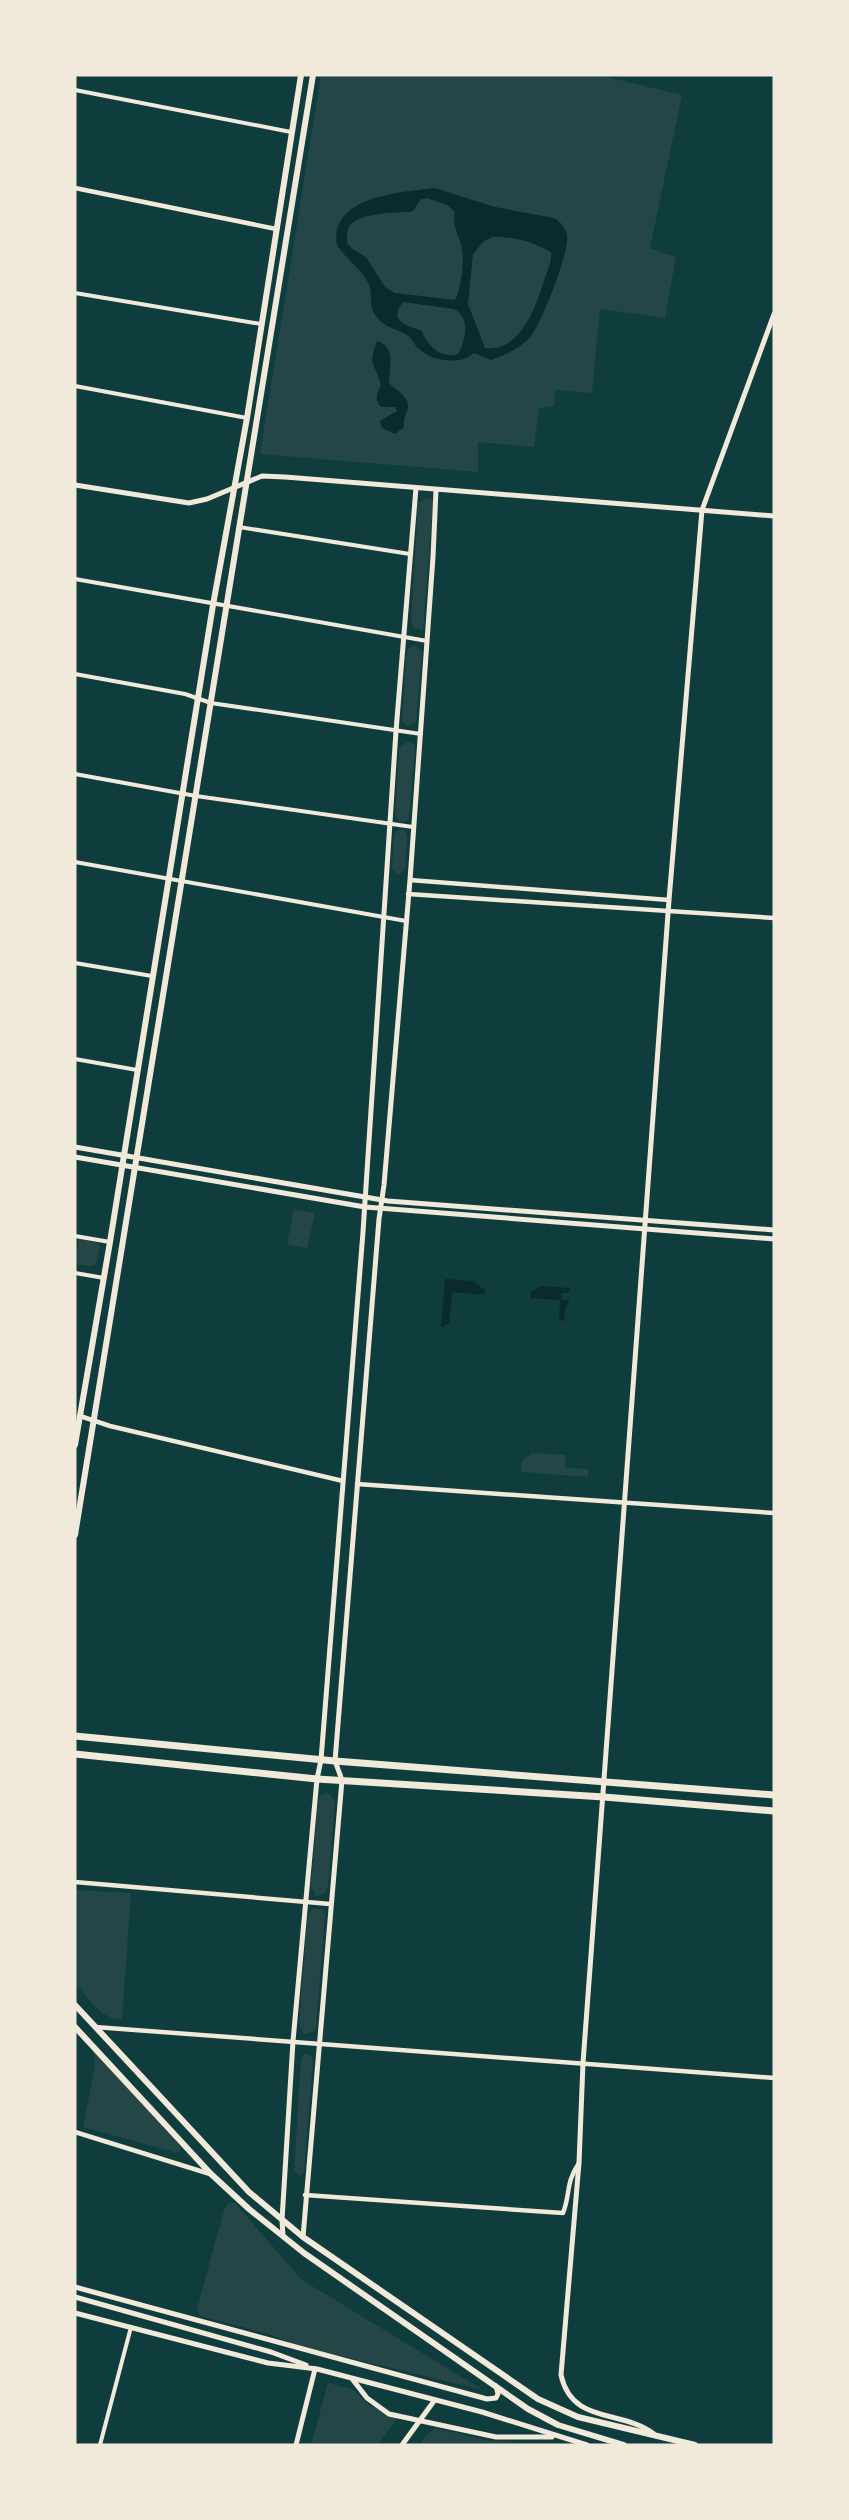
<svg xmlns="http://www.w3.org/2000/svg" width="849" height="2520" font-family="'DM Sans',sans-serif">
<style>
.green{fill:#244646}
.water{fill:#0a2a2b;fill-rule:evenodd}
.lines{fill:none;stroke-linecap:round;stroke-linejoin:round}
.minor{stroke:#f1e9da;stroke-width:4}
.tertiary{stroke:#f1e9da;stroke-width:4.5}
.secondary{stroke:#f1e9da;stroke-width:5}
.primary{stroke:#f1e9da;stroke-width:6}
.trunk{stroke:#f1e9da;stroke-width:7}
</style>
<rect width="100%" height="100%" fill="#0f3d3e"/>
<g class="green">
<path d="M 321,75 L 599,75 L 682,95 L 650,248 L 676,257 L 665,318 L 600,309 L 592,393 L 555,390 L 554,406 L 539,408 L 534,447 L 478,442 L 478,472 L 260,454 Z"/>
<path d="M 426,498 L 432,500 L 433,503 L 423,630 L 414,628 L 411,622 L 418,503 Z"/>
<path d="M 415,645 L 422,652 L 416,722 L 408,726 L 402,721 L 406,657 L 408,649 Z"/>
<path d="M 407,742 L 414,744 L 415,750 L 409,819 L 406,822 L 399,821 L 395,814 L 399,749 Z"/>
<path d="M 399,830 L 404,830 L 407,836 L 405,870 L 397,875 L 392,869 L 394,834 Z"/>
<path d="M 294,1209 L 315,1213 L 307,1248 L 287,1244 Z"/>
<path d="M 79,1238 L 98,1243 L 100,1247 L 96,1264 L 91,1266 L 75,1264 Z"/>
<path d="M 532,1453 L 565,1455 L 565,1468 L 588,1469 L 588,1477 L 521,1472 L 522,1461 Z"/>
<path d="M 326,1793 L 330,1794 L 335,1803 L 328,1887 L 324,1894 L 315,1896 L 311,1886 L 318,1802 L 321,1795 Z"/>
<path d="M 75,1890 L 131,1893 L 122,2019 C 102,2021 87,1997 75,1983 Z"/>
<path d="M 313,1908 L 324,1910 L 325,1914 L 316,2027 L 315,2031 L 304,2034 L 299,2025 L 307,1923 L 308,1915 Z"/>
<path d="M 94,2048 L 179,2145 L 180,2151 L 177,2153 L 83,2127 L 95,2065 Z"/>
<path d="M 304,2054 L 309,2054 L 313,2060 L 304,2172 L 301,2176 L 294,2172 L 301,2059 Z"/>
<path d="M 234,2202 L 302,2280 L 483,2390 L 296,2345 L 269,2334 L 200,2316 L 197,2309 L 224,2210 L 228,2204 Z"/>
<path d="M 328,2383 L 354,2390 L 370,2406 L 399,2415 L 378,2445 L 311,2445 Z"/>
<path d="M 435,2428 L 485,2440 L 550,2445 L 420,2445 L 425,2436 Z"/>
</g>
<g class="water">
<path d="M 435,188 L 495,207 L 554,218 C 560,222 566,227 567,236 C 570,251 541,324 531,336 C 520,349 506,354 491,360 L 474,353 C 462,365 432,362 419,349 C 414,345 413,339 407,335 C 396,328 384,328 376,316 C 368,306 373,295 369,285 C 364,271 345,258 337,245 C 329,196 401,192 435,188 ZM 427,198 L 447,205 L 455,212 C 452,225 457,232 461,244 C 465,259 462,286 455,300 L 395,293 L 385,287 L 366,257 L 351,248 L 347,243 C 347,239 347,233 348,229 C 353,213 396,212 410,212 L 414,210 L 420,200 ZM 493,237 C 514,236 532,242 551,252 C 552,264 546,273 543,284 C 535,309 519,353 485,348 L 468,304 L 473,254 L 484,241 ZM 403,302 L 454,309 C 471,318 466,339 458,354 C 443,360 426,345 422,331 C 406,325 388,321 403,302 Z"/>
<path d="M 377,341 C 397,348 389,366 389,383 C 395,390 409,396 408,407 C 407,414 403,416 404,427 L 395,434 L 382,428 L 380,421 L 397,411 L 395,407 L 381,407 C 374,399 377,394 381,385 C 375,362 367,367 377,341 Z"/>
<path d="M 445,1279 L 473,1281 L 485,1290 L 485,1295 L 452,1292 L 449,1324 L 446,1324 L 445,1327 L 441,1327 Z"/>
<path d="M 541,1286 L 570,1288 L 569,1293 L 561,1293 L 561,1300 L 569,1300 L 568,1305 L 566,1305 L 564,1322 L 559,1319 L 560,1300 L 530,1298 L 530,1293 Z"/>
</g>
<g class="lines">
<g class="minor">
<path d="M 75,90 L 291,132"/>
<path d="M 75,293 L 261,324"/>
<path d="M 75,386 L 247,418"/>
<path d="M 239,527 L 410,554"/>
<path d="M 75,579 L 427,641"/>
<path d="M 75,674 L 185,694 L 211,703 L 421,734"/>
<path d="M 75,774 L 196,796 L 413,827"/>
<path d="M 75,862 L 406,921"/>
<path d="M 75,963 L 152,976"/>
<path d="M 75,1059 L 137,1070"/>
<path d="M 75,1236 L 110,1242"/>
<path d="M 75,1273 L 104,1278"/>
<path d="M 100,2445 L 131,2327"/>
</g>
<g class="tertiary">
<path d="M 75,188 L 276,229"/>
<path d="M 410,880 L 669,900"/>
<path d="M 408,894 L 774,918"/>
<path d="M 80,1416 L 110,1426 L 343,1481"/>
<path d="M 357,1484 L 774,1513"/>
<path d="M 75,1882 L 330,1904"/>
<path d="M 95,2027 L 774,2078"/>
<path d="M 75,2132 L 210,2174"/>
<path d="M 305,2195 L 563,2213 C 571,2192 565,2184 579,2163"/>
</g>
<g class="secondary">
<path d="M 75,485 L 189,503 L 207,499 L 262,476 L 285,477 L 774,516"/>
<path d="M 75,1147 L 388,1201 L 774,1230"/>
<path d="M 75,1157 L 365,1207 L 774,1239"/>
<path d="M 283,2236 L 282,2220 L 293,2041 L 317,1779 L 321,1760 L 363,1232 L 396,731 L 416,488"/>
<path d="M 303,2237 L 342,1780 L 335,1761 L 379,1219 L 384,1185 L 410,880 L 433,557 L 436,490"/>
<path d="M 75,2287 L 487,2399 L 496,2398 L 498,2394 L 496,2386"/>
<path d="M 75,2297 L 271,2352 L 306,2365"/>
<path d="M 75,2313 L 268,2363 L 317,2369 L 482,2412 L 587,2445"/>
<path d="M 353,2380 L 367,2398 L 389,2414 L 496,2437 L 552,2437"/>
<path d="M 654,2434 C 622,2409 572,2425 561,2375 L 579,2163 L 583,2063 L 669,900 L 702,510 L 774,314"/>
<path d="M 296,2445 L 315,2369"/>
<path d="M 402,2445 L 434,2401"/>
</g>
<g class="primary">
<path d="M 75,1445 L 110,1242 L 213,605 L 247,418 L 301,75"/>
<path d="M 75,1535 L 313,75"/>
<path d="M 75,2005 L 249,2192 L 303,2237 L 538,2399 L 578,2417 L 695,2445"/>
<path d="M 75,2027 L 211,2174 L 249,2209 L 304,2253 L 528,2409 L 558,2425 L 624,2445"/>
</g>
<g class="trunk">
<path d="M 75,1736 L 335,1761 L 774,1795"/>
<path d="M 75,1754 L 317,1779 L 604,1797 L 774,1811"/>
</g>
</g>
<rect width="849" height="2520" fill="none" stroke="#f1e9da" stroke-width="153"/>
</svg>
